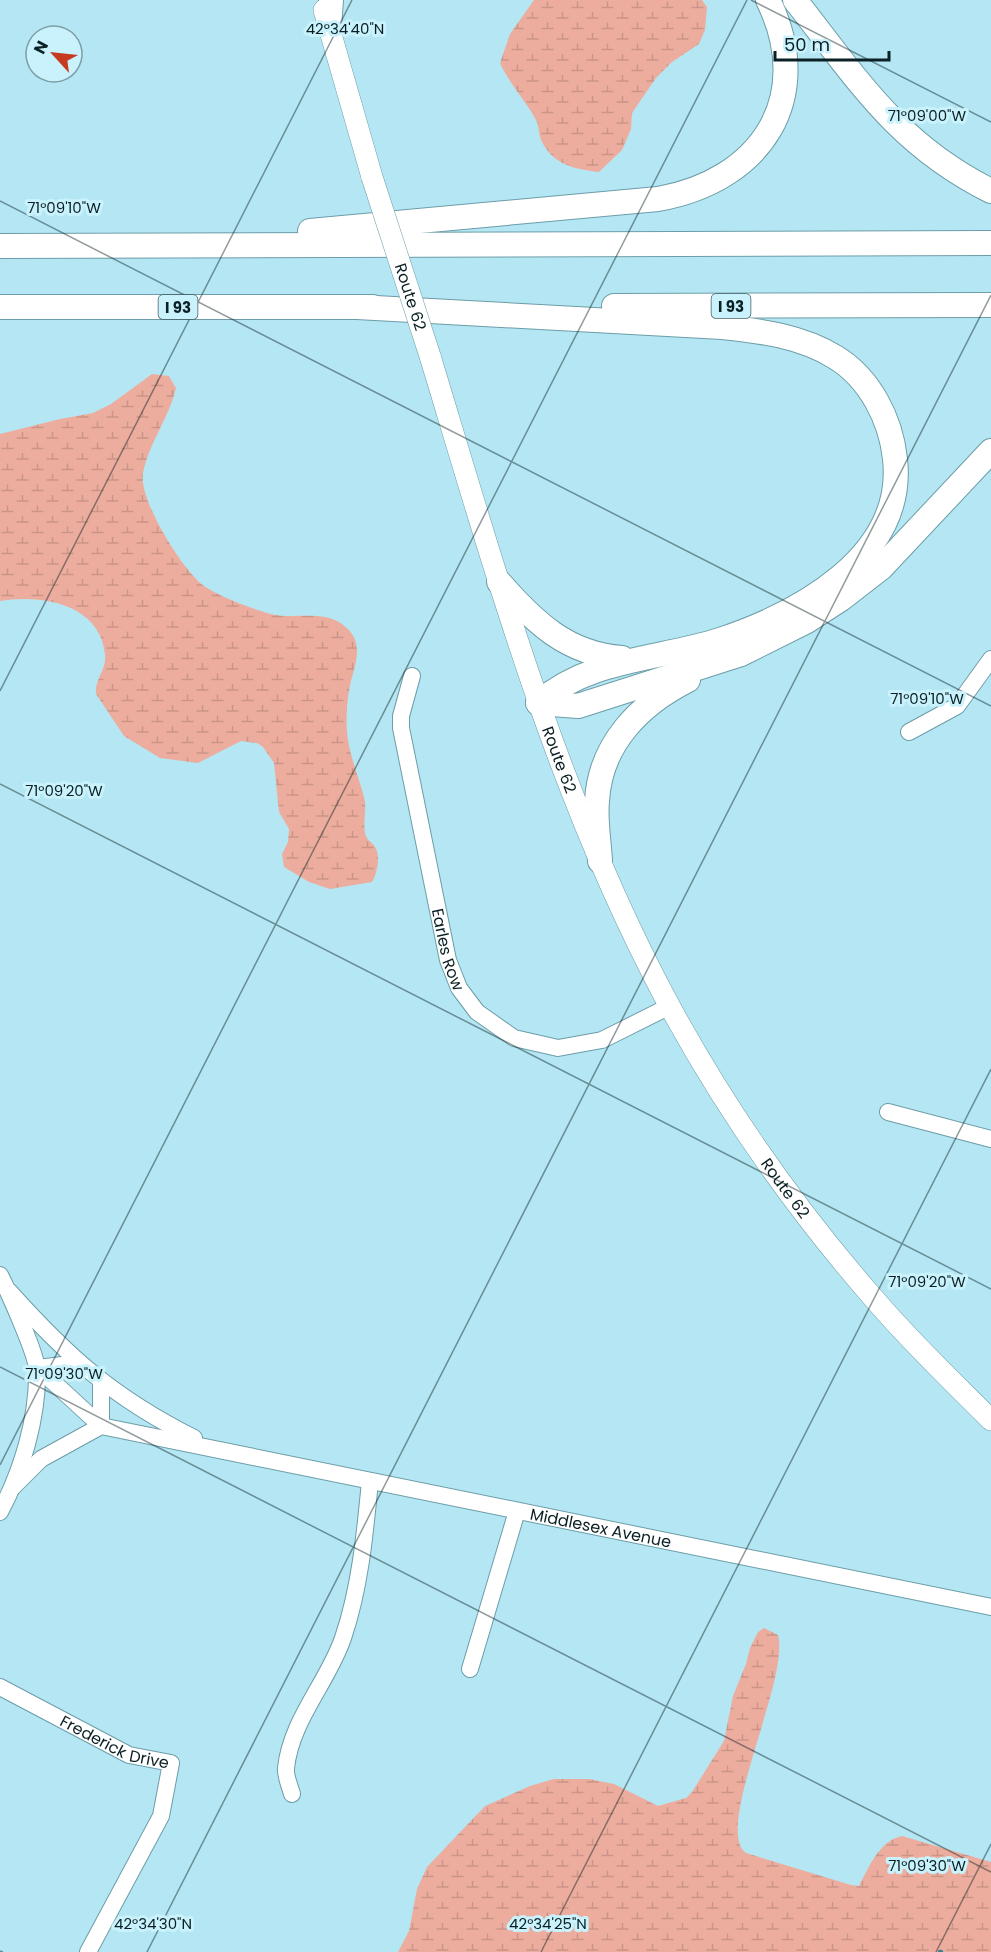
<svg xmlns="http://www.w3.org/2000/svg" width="991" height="1952" font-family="Poppins,sans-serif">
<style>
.wetland{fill:url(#wetland-marsh)}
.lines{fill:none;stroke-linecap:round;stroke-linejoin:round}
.stream{stroke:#348292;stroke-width:4.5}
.minor-casing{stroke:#6c9da8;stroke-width:18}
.major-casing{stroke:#6c9da8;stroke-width:22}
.highway-casing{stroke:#6c9da8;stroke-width:26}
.minor{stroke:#fff;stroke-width:16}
.major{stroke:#fff;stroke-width:21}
.highway{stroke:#fff;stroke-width:24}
.major-bridge-casing{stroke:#6c9da8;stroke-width:22;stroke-linecap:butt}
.major-bridge{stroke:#fff;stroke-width:21}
.ticks{fill:none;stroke:#0b2024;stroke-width:1.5;stroke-opacity:0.45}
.labels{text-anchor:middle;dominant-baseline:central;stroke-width:6;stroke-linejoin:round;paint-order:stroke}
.shield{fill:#c9f2fc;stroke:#445f65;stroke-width:1.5}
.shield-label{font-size:15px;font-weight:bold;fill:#0b2024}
.street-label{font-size:16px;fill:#0b2024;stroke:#c9f2fc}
.ticks-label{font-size:15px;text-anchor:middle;fill:#0b2024;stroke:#c9f2fc;stroke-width:6;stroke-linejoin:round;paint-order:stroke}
</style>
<defs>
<pattern id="wetland-marsh" width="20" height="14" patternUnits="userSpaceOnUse" patternTransform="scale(1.5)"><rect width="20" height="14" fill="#edad9e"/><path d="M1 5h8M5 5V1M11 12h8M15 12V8" fill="none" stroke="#ca9588"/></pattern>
</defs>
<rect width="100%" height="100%" fill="#b4e7f3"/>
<g class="wetland">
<path d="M 534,0 L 702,0 L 707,7 L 705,30 L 699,44 L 672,62 L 656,78 L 632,113 L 631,129 L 622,150 L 599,172 C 574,169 553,165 541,140 C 539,135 539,128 537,122 C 527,102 510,85 500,63 L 510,34 Z"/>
<path d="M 152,374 L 169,376 L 176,388 C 169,418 149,443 143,473 C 138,499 183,571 204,586 C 220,597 248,607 267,613 C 291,621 321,609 342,624 C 364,640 357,659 351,681 C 347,698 345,723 348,740 C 351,759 359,778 364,797 C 367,808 363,821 365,833 C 366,840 372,842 375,847 C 381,856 377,874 372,882 L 330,889 L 309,882 L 284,867 L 282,854 L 288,842 L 289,829 L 279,812 L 274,763 L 263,747 L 257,743 L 241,741 L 198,763 L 160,758 L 124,736 L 96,694 C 94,680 107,669 105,655 C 101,604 41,594 0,601 L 0,434 L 60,419 L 93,413 L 111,404 Z"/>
<path d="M 764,1628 L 778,1635 C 790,1680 713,1829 746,1853 L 851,1885 L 859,1886 C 869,1867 879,1841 902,1836 L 991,1862 L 991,1952 L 398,1952 L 409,1931 L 417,1889 L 427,1867 L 485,1806 L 530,1786 L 554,1779 L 589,1779 L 614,1784 L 658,1806 L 686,1798 L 692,1792 L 724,1741 L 733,1696 L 746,1664 L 750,1648 L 758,1632 Z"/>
</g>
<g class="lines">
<path class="stream" d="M 940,1952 L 941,1952"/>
<g class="minor-casing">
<g id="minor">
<path id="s1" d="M 412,676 L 401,716 L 401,728 L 448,960 L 459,988 L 477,1012 L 514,1038 L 558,1048 L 602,1040 L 670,1006"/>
<path d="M 909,732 L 957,706 L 991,659"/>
<path d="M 888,1112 L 991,1139"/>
<path d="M 0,1275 C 8,1291 37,1355 37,1370 C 38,1418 22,1471 0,1512"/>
<path d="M 9,1291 C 68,1357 114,1398 194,1438"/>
<path d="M 38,1368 L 101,1426"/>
<path d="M 38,1368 L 71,1364 L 83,1368"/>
<path d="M 101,1426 L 101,1383"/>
<path id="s2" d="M 13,1487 L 41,1459 L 101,1426 L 991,1607"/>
<path d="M 470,1669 L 517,1511"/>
<path id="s3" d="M 0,1687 L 129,1755 L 171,1763 L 161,1816 L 88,1952"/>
<path d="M 292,1794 C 290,1786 285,1776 286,1768 C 291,1720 328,1682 343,1638 C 360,1588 365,1534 370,1481"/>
</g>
</g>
<g class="major-casing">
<g id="major">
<path d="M 324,10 L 372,177"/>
<path id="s4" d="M 430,356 C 497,577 559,801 669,1005 C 726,1110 797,1211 876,1301 C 912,1343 952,1381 991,1420"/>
</g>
</g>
<g class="highway-casing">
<g id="highway">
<path d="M 795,0 C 858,80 897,144 991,191"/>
<path d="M 329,27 L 331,0"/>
<path d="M 310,231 L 658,199 C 761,181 816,98 768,0"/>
<path d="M 0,246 L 991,243"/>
<path d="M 614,306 L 991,305"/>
<path d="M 0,307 L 373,307"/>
<path d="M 357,307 L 722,327 C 761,331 801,336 835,357 C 870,378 891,420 895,459 C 906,557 798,614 720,640 C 657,660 590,658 538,703"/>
<path d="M 499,582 C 534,622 567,654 622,658"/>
<path d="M 538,703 L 578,706 L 741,654 L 807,621 L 841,599 L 881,568 L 991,451"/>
<path d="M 600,861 C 599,841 595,821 597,801 C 600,744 640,704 688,680"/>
</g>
</g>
<use href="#minor" class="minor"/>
<use href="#major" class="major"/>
<use href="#highway" class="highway"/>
<g class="major-bridge-casing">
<g id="major-bridge">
<path id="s5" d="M 372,177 L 430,356"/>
</g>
</g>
<use href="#major-bridge" class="major-bridge"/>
</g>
<path class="ticks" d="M 751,0 L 991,122M 0,201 L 991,706M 0,691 L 352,0M 0,784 L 991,1289M 0,1367 L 991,1872M 0,1465 L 747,0M 0,1951 L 3,1952M 147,1952 L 991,295M 541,1952 L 991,1069M 936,1952 L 991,1844"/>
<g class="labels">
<g class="shield">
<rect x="711.5" y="294" width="39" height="24" rx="4.5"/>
<rect x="158.5" y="295" width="39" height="24" rx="4.5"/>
</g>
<g class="shield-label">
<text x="731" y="306">I 93</text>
<text x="178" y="307">I 93</text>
</g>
<g class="street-label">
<text stroke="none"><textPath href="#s5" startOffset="126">Route 62</textPath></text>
<text stroke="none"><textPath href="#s4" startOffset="424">Route 62</textPath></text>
<text stroke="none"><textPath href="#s1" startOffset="280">Earles Row</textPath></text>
<text stroke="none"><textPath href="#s4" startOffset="910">Route 62</textPath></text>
<text stroke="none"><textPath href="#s2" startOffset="618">Middlesex Avenue</textPath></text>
<text stroke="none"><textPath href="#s3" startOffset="128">Frederick Drive</textPath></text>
</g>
</g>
<g class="ticks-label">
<text x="345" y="34">42°34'40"N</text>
<text x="927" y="121">71°09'00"W</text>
<text x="64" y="213">71°09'10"W</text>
<text x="927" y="704">71°09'10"W</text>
<text x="64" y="796">71°09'20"W</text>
<text x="927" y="1287">71°09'20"W</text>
<text x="64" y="1379">71°09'30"W</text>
<text x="927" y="1871">71°09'30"W</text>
<text x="153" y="1929">42°34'30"N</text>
<text x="548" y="1929">42°34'25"N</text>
</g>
<g transform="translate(54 54) rotate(297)"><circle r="28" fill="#c9f2fc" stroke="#7d9ea6" stroke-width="1.5"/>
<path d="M0-4.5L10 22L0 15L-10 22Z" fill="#c63b20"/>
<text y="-9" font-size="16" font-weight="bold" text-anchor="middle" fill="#0b2024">N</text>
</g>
<path d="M775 51v9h114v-9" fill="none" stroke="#0b2024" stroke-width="3"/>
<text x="784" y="51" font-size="18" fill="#0b2024" stroke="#c9f2fc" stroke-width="4.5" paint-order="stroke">50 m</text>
</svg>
